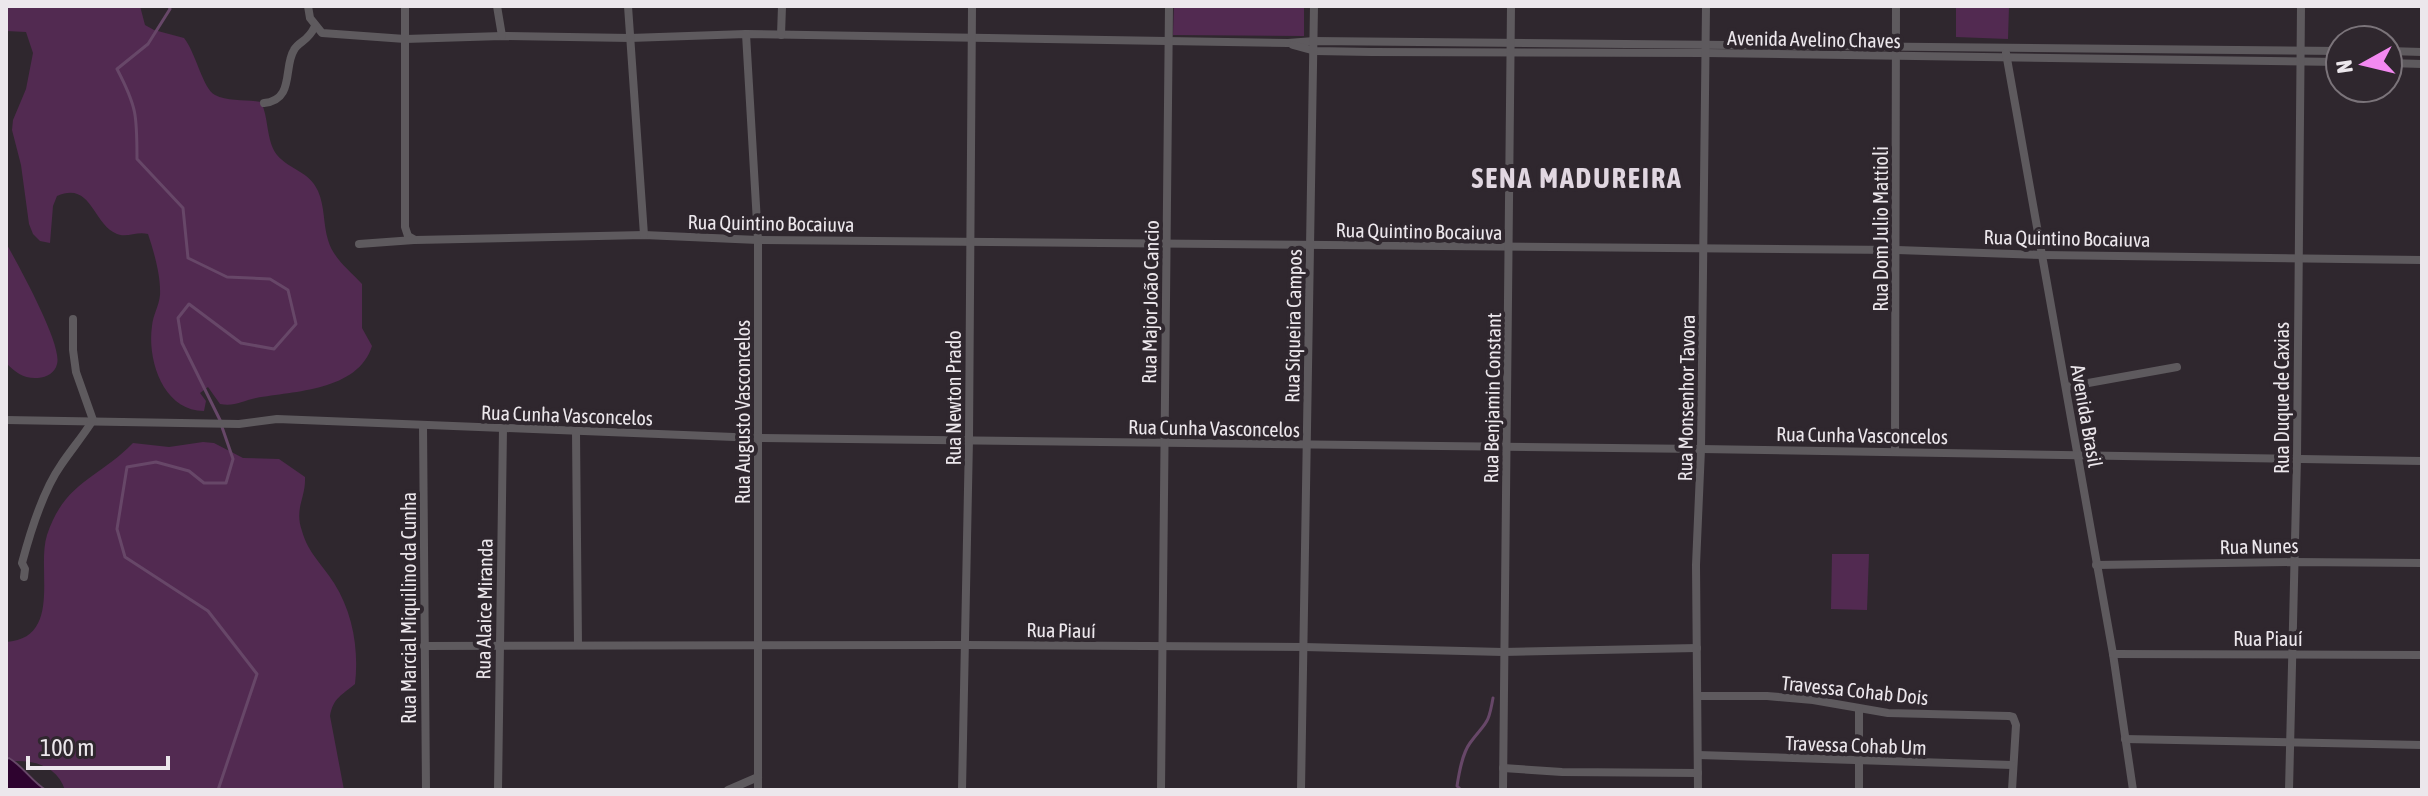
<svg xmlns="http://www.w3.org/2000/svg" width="2428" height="796" font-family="'Asap Condensed',sans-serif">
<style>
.green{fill:#522a51}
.water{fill:#2e032f;stroke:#674768;stroke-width:2}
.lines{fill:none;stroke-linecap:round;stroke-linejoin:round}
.stream{stroke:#674768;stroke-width:3}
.minor{stroke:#5e5a5e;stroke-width:8}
.labels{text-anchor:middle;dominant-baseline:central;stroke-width:8;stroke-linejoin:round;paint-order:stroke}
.street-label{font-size:20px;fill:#ece7ec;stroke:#2f272e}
.district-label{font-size:28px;font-weight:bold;letter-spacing:2px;fill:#e1d7e1;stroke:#2f272e}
</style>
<rect width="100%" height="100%" fill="#2f272e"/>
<g class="green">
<path d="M 6,6 L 140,6 L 145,25 L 154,30 L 184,38 C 196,53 203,89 215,95 C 228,102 247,99 261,102 C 269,118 266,141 277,155 C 290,170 309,171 318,191 C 325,207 323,224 328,240 C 333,258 349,270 362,284 L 362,328 L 372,346 C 358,391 294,391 256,398 C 242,401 234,407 220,404 L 208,387 L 200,393 L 206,401 L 204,411 C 163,411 147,360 152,326 C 153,315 159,306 160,295 C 161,276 154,252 148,234 C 137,231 127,238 117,234 C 92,224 92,181 57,196 L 53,206 L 50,243 L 40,241 L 33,234 L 29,224 L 21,165 L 12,130 L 13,120 L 26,89 L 33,53 L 26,32 L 6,31 Z"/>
<path d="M 1174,6 L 1304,6 L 1304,36 L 1173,35 Z"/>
<path d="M 1956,6 L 2009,6 L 2008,39 L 1956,37 Z"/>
<path d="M 6,243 C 17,263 63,345 57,364 C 55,373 47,377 38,378 C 24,379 16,373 6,363 Z"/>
<path d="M 203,442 L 214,443 L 243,458 L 279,459 L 305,477 C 306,498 294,508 302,531 C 308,553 323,565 334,583 C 353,613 359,650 355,684 C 342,695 333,698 330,716 L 344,790 L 65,790 C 57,765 30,758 6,762 L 6,642 C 63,638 36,569 47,535 C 65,481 98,479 133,443 L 169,447 Z"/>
<path d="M 1832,554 L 1869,554 L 1867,610 L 1831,609 Z"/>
</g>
<path class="water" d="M 9,758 C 24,767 32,782 46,790 L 7,790 L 6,759 Z"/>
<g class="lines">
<g class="stream">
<path d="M 169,6 L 170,9 L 148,44 L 117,69 C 137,107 137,116 137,159 L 183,208 L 188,258 L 227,277 L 270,279 L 288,290 L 296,324 L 274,349 L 241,343 L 189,304 L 178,318 L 182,343 L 220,420"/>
<path d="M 218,790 L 257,674 L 208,611 L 125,557 L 117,529 L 127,467 L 156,462 L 189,471 L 204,483 L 226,483 L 233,459 L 222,427"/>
<path d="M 1461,790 L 1457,786 C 1459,773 1462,754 1470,743 C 1486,721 1488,727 1493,698"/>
</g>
<g class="minor">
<path d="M 308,6 L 310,18 L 322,33 L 405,39 L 502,36 L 630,38 L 746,34 L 1288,43 L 1314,41 L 2340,51"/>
<path d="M 405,6 L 405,227 L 408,236 L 415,240 L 644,235 L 758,240 L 1897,250 L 2043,255 L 2422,260"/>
<path d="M 497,6 L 502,36"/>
<path d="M 628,6 L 644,235"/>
<path d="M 746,34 L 758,240 L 758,790"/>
<path d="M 781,35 L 782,6"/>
<path d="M 1293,45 L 1315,51 L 1371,52 L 1706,53 L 2340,62"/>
<path d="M 2388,51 L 2422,52"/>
<path d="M 2006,53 L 2113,654 L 2133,790"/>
<path d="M 2388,63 L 2422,64"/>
<path d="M 264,103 C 295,100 283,67 294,50 C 299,41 308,42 315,26"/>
<path d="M 359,244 L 414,240"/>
<path d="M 2066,387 L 2177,367"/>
<path d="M 6,420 L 239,424 L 277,419 L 759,438 L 1701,449 L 2422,461"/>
<path d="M 423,425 L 426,790"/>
<path d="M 576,432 L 578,645"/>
<path d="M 1895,451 L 1896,6"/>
<path d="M 2096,565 L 2295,562 L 2422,563"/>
<path d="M 24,577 L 25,569 L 22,563 C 30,533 42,492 61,465 C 71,450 83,436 93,420 L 76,372 L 73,350 L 73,319"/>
<path d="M 424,646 L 963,645 L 1304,647 L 1503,652 L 1697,648"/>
<path d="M 2113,654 L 2422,655"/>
<path d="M 1698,696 L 1767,696 L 1813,700 L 1888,713 L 2009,716 L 2013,717 L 2016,725 L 2012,790"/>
<path d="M 2125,739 L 2422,745"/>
<path d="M 1698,755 L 2012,765"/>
<path d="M 1503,768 L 1562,772 L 1698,773"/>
<path d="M 498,790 L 503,428"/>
<path d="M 728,790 L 758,777"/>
<path d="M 962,790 L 969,439 L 972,6"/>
<path d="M 1161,790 L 1169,6"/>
<path d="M 1301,790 L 1314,6"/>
<path d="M 1503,790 L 1511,6"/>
<path d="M 1698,790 L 1696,565 L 1701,449 L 1706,6"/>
<path d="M 1859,790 L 1859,709"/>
<path d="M 2289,790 L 2297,458 L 2301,6"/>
</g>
</g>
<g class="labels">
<g class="street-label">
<text transform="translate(1814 39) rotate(1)">Avenida Avelino Chaves</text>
<text transform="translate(771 223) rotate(1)">Rua Quintino Bocaiuva</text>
<text transform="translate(1880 229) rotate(-90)">Rua Dom Julio Mattioli</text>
<text transform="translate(1419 231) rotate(1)">Rua Quintino Bocaiuva</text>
<text transform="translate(2067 238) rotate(1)">Rua Quintino Bocaiuva</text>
<text transform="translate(1150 302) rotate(-89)">Rua Major João Cancio</text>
<text transform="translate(1293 326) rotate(-89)">Rua Siqueira Campos</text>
<text transform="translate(953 398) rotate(-90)">Rua Newton Prado</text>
<text transform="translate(1492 398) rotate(-89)">Rua Benjamin Constant</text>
<text transform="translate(1686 398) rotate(-89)">Rua Monsenhor Tavora</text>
<text transform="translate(2281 398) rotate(-90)">Rua Duque de Caxias</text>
<text transform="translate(742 412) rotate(-90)">Rua Augusto Vasconcelos</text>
<text transform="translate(567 415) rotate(2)">Rua Cunha Vasconcelos</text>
<text transform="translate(2087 416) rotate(80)">Avenida Brasil</text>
<text transform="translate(1214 428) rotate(1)">Rua Cunha Vasconcelos</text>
<text transform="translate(1862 435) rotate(1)">Rua Cunha Vasconcelos</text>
<text transform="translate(2259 546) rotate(-1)">Rua Nunes</text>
<text transform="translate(408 608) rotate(-90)">Rua Marcial Miquilino da Cunha</text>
<text transform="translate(484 609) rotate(-89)">Rua Alaice Miranda</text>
<text transform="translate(1061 630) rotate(1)">Rua Piauí</text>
<text x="2268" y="638">Rua Piauí</text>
<text transform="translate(1855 690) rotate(6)">Travessa Cohab Dois</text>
<text transform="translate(1856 745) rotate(2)">Travessa Cohab Um</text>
</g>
<g class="district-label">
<text x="1577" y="178">SENA MADUREIRA</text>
</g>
</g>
<rect width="2428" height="796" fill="none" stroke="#ece7ec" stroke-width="16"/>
<g transform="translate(2364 64) rotate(262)"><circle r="38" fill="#2f272e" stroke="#7b747a" stroke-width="2"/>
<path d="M0-6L14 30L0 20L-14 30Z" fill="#f389f1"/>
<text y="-12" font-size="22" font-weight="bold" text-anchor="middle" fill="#ece7ec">N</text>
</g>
<path d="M28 756v12h140v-12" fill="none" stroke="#ece7ec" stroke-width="4"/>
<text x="40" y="756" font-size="24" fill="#ece7ec" stroke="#2f272e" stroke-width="6" paint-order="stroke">100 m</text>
</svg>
